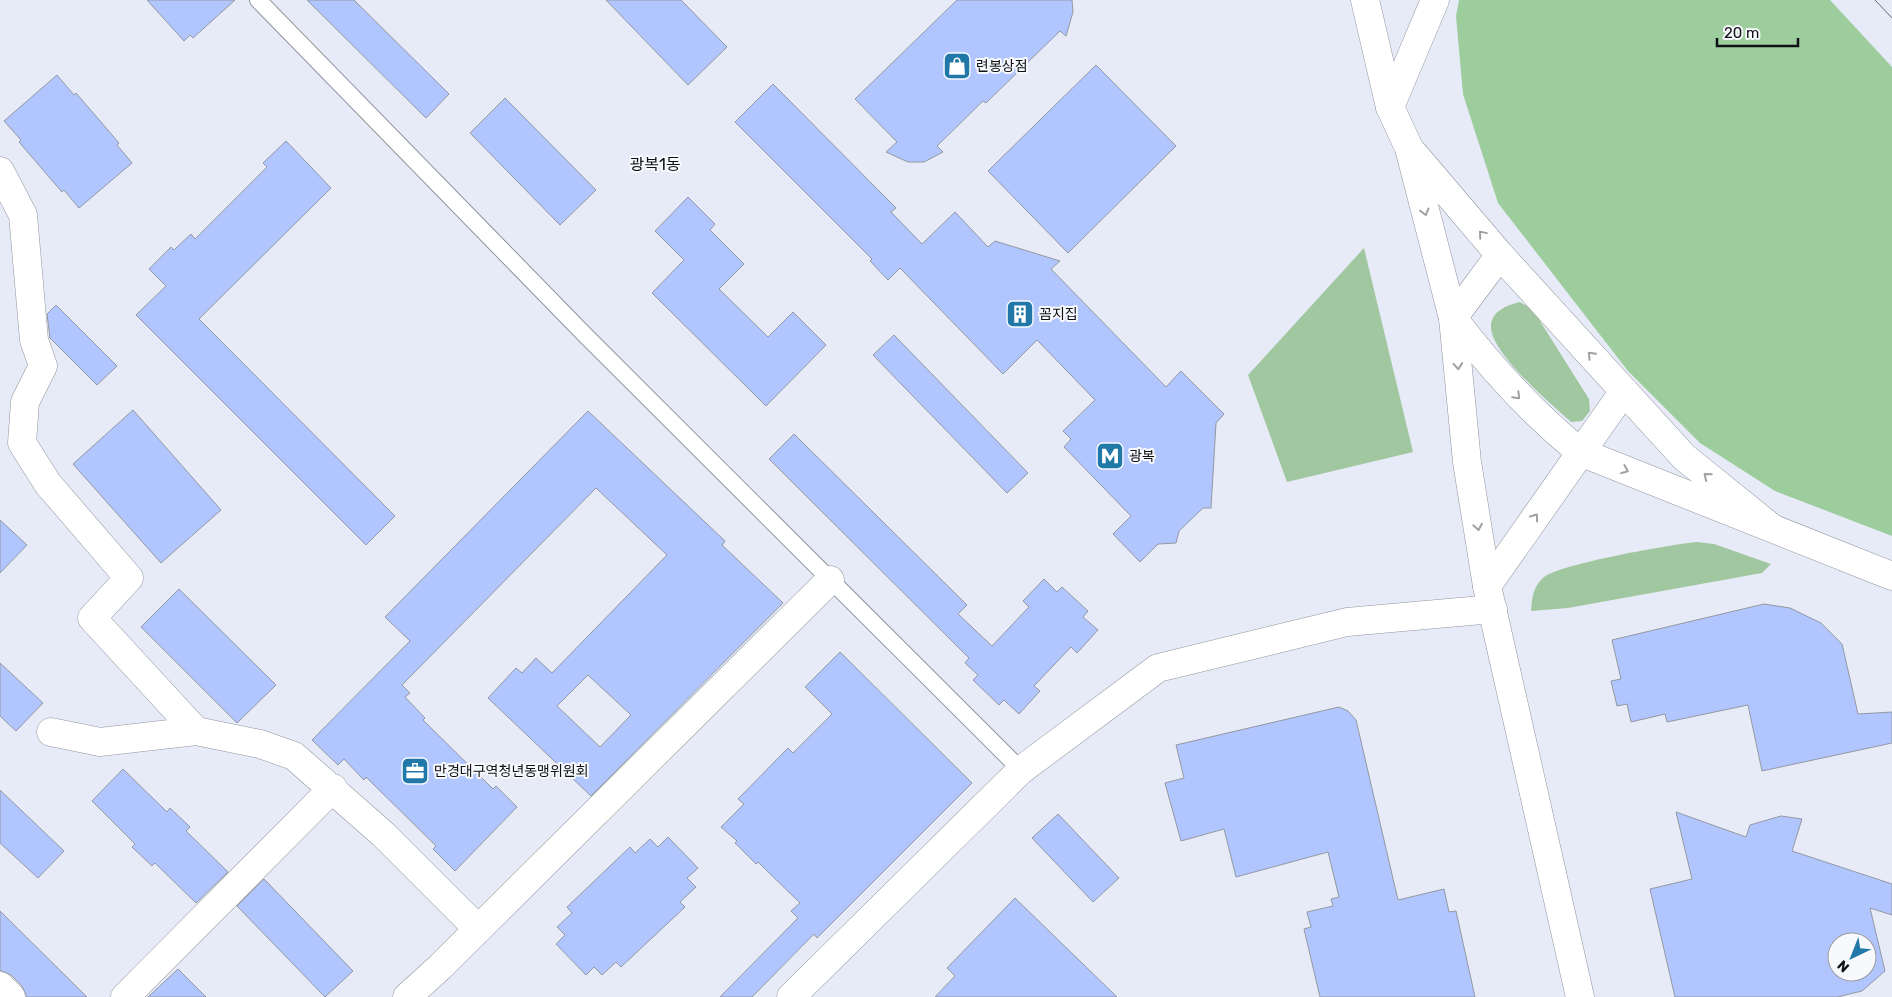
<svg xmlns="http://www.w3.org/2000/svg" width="1892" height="997" font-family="Rubik,'Noto Sans KR',sans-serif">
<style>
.green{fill:#a1c7a0}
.forest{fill:#9dcc9d}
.building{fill:#b1c6fe;stroke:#9398a2;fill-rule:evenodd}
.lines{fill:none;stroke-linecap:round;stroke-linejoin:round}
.service-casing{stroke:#91959f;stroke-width:18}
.minor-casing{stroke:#91959f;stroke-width:29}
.secondary-casing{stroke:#91959f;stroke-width:29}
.service{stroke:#fff;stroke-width:16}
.minor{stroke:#fff;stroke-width:28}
.secondary{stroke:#fff;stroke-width:28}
.tram{stroke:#666970;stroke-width:1}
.oneway{stroke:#9fa0a1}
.labels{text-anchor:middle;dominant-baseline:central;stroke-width:4;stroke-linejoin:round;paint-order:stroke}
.poi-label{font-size:14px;fill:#101115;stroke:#f7f9fd;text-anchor:start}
.quarter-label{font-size:16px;fill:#101115;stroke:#f7f9fd}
</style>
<rect width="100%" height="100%" fill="#e7ebf7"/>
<g class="green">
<path d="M 1364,248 L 1413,452 L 1287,482 L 1248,375 Z"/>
<path d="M 1520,302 L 1533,310 L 1589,399 L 1590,411 L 1582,421 L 1571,422 C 1551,404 1493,355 1491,328 C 1490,311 1508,305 1520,302 Z"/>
<path d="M 1697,542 L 1714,544 L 1771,564 L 1762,573 L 1568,608 L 1531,611 C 1532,597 1533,587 1544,577 C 1560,564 1673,544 1697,542 Z"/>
</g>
<path class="forest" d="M 1459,0 L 1830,0 L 1892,67 L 1892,536 L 1775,491 L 1700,443 L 1628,371 L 1498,203 L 1463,94 L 1456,16 Z"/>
<g class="building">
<path d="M 147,0 L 235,0 L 193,38 L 190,35 L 184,41 Z"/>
<path d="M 307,0 L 354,0 L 449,94 L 426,118 Z"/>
<path d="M 606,0 L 681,0 L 727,47 L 688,85 Z"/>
<path d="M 957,0 L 1072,0 L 1073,12 L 1066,36 L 1060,31 L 986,103 L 983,101 L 937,146 L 943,152 L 924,162 L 908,162 L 886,152 L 897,142 L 855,99 Z"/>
<path d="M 1096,65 L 1176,146 L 1068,253 L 988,171 Z"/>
<path d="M 57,75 L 74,95 L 76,93 L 119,143 L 117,145 L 132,163 L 79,208 L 64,190 L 62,192 L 19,142 L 21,140 L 4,121 Z"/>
<path d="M 773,84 L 896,208 L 891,212 L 922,244 L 955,212 L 988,247 L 995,241 L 1060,261 L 1051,269 L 1166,387 L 1181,371 L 1224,414 L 1216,423 L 1211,508 L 1203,508 L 1179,531 L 1176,543 L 1158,544 L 1140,562 L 1113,534 L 1131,516 L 1064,447 L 1071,439 L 1063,431 L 1095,400 L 1037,340 L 1003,374 L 900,268 L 888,280 L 870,261 L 872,259 L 735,122 Z"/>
<path d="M 505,98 L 596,190 L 560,225 L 470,133 Z"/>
<path d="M 286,141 L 331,188 L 199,319 L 395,516 L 366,545 L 136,315 L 166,286 L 149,269 L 171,247 L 174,250 L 191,234 L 195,239 L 267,167 L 263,163 Z"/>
<path d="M 688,197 L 715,224 L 710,230 L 744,264 L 719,289 L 768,337 L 793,312 L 826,345 L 766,406 L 652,293 L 684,260 L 655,231 Z"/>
<path d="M 56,305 L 117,366 L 97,385 L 50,338 L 47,314 Z"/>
<path d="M 894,335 L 1028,473 L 1007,493 L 873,355 Z"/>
<path d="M 133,410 L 221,510 L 161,563 L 73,464 Z"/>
<path d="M 588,411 L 725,541 L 722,545 L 783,603 L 591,796 L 488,698 L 516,668 L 522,673 L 536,658 L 552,673 L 667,555 L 596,488 L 402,685 L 410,693 L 405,697 L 425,718 L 423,720 L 493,789 L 496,786 L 517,807 L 455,871 L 433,849 L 436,846 L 366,777 L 364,780 L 344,759 L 338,765 L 312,740 L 410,641 L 385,617 ZM 588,675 L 631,715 L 600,747 L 557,706 Z"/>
<path d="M 794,434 L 967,605 L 958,614 L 992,646 L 1029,607 L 1023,601 L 1044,579 L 1057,592 L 1062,587 L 1088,611 L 1083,617 L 1098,630 L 1077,653 L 1071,647 L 1034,686 L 1040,691 L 1019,714 L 1004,700 L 999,705 L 973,680 L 978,675 L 965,663 L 969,658 L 769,459 Z"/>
<path d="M 0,520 L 27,545 L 0,573 Z"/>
<path d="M 179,589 L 276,685 L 237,723 L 141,627 Z"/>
<path d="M 1764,604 L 1790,608 L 1821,623 L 1842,644 L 1858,714 L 1892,712 L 1892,743 L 1762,771 L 1748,705 L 1667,722 L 1665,714 L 1631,722 L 1627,704 L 1617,706 L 1611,681 L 1621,679 L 1612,640 Z"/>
<path d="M 840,652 L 972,783 L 817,938 L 814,934 L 752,997 L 720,997 L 798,918 L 791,911 L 800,903 L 758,862 L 756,864 L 735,843 L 737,841 L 721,827 L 744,804 L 738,799 L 788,748 L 793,753 L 832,714 L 805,687 Z"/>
<path d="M 0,663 L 43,703 L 16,731 L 0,716 Z"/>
<path d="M 1339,707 L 1348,711 L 1356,720 L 1398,900 L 1444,889 L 1449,912 L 1456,911 L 1475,997 L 1320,997 L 1304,929 L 1311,927 L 1307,912 L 1333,906 L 1331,899 L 1339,897 L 1328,852 L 1236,877 L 1224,829 L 1181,841 L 1165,783 L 1184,778 L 1176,745 Z"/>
<path d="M 123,769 L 167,812 L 170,808 L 190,827 L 186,831 L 228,872 L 196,903 L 155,863 L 152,866 L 132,847 L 135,844 L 92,801 Z"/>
<path d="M 0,790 L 64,851 L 38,878 L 0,843 Z"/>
<path d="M 1676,812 L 1746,837 L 1750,825 L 1781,816 L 1802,819 L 1792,851 L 1892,884 L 1892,915 L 1870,908 L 1885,971 L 1862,991 L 1837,997 L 1675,997 L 1650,889 L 1692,879 ZM 1837,942 L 1867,942 L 1867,972 L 1837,972 Z"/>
<path d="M 1058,814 L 1119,878 L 1093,902 L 1032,838 Z"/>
<path d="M 668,837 L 698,868 L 687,878 L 696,887 L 680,902 L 685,907 L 621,967 L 616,962 L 602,975 L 594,967 L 586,975 L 556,944 L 565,935 L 557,927 L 572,913 L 567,907 L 630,847 L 635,853 L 650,839 L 658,847 Z"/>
<path d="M 264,879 L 353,971 L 325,997 L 237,906 Z"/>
<path d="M 1015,898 L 1117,997 L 935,997 L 955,976 L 947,968 Z"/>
<path d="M 0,911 L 87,997 L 27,997 L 22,986 L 11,975 L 0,970 Z"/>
<path d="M 178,969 L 206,997 L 148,997 Z"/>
</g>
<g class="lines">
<g class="service-casing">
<path id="service" d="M 258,0 L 586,336 L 1021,770"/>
</g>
<g class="minor-casing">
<g id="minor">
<path d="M 0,171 L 23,215 L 34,340 L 43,366 L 25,402 L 22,443 L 48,484 L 129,578 L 92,618 L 196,731"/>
<path d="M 51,732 L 100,742 L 196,731 L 260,744 L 294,756 L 384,835 L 478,929"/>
<path d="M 0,986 L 11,997"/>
<path d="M 125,997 L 333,788"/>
<path d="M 407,997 L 440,967 L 830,580"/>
</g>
</g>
<g class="secondary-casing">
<g id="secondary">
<path d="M 1365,0 L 1390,107 L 1409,148 L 1453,318 L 1467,462 L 1487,586 L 1580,997"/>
<path d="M 1390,107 L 1435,0"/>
<path d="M 1414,154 L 1500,255 L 1684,457 L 1772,528"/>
<path d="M 1453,318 C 1491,368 1531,412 1580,452 L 1892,576"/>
<path d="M 1453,318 L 1500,255"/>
<path d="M 1487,586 L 1624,391"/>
<path d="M 791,997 L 1021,770 L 1158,668 L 1347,622 L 1493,609"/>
</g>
</g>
<use href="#service" class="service"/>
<use href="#minor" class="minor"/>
<use href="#secondary" class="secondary"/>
<path class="tram" d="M 1875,0 L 1892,18"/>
</g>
<defs><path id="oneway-chevron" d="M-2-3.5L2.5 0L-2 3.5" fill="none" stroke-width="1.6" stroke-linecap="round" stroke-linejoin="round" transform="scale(1.25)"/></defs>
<g class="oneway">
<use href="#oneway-chevron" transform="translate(1425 212) rotate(75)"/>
<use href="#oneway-chevron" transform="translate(1482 234) rotate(-130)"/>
<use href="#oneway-chevron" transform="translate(1591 355) rotate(-133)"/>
<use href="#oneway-chevron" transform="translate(1458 366) rotate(85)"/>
<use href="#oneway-chevron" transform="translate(1517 396) rotate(45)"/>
<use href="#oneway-chevron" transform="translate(1625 470) rotate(22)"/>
<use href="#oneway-chevron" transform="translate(1707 476) rotate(-141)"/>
<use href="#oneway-chevron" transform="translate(1535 517) rotate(-55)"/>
<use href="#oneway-chevron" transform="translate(1478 527) rotate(80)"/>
</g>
<defs>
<g id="shop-square" transform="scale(1.4375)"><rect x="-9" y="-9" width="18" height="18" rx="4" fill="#1f78a7" stroke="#f7f9fd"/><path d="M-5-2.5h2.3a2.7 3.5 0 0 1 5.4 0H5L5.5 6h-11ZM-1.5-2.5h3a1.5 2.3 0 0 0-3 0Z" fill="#fff"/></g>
<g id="building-square" transform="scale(1.4375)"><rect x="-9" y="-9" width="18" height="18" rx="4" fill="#1f78a7" stroke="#f7f9fd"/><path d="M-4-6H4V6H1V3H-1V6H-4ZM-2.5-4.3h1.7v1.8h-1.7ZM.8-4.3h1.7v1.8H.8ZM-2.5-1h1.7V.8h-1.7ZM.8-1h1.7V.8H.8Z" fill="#fff"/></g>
<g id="metro-square" transform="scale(1.4375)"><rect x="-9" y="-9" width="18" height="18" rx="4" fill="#1f78a7" stroke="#f7f9fd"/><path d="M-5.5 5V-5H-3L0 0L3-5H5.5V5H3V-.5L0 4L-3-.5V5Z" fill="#fff"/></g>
<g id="office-square" transform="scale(1.4375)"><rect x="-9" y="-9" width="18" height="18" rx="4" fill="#1f78a7" stroke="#f7f9fd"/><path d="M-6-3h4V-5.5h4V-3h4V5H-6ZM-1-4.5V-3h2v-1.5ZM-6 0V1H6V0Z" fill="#fff"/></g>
</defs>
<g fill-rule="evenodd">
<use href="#shop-square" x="957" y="66"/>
<use href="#building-square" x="1020" y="314"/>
<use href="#metro-square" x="1110" y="456"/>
<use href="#office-square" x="415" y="771"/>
</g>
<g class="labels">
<g class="poi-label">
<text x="976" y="66">련봉상점</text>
<text x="1039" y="314">꼼지집</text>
<text x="1129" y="456">광복</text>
<text x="434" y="771">만경대구역청년동맹위원회</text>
</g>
<g class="quarter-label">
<text x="655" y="164">광복1동</text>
</g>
</g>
<g transform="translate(1852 957) rotate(223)"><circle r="24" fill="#f7f9fd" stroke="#9b9ca0"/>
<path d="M0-4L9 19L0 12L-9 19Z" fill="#1f78a7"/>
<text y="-8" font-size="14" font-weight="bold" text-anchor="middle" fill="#101115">N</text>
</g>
<path d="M1717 38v8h81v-8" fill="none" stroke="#101115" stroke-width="2.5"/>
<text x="1724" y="38" font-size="15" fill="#101115" stroke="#f7f9fd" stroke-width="4" paint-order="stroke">20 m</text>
</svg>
